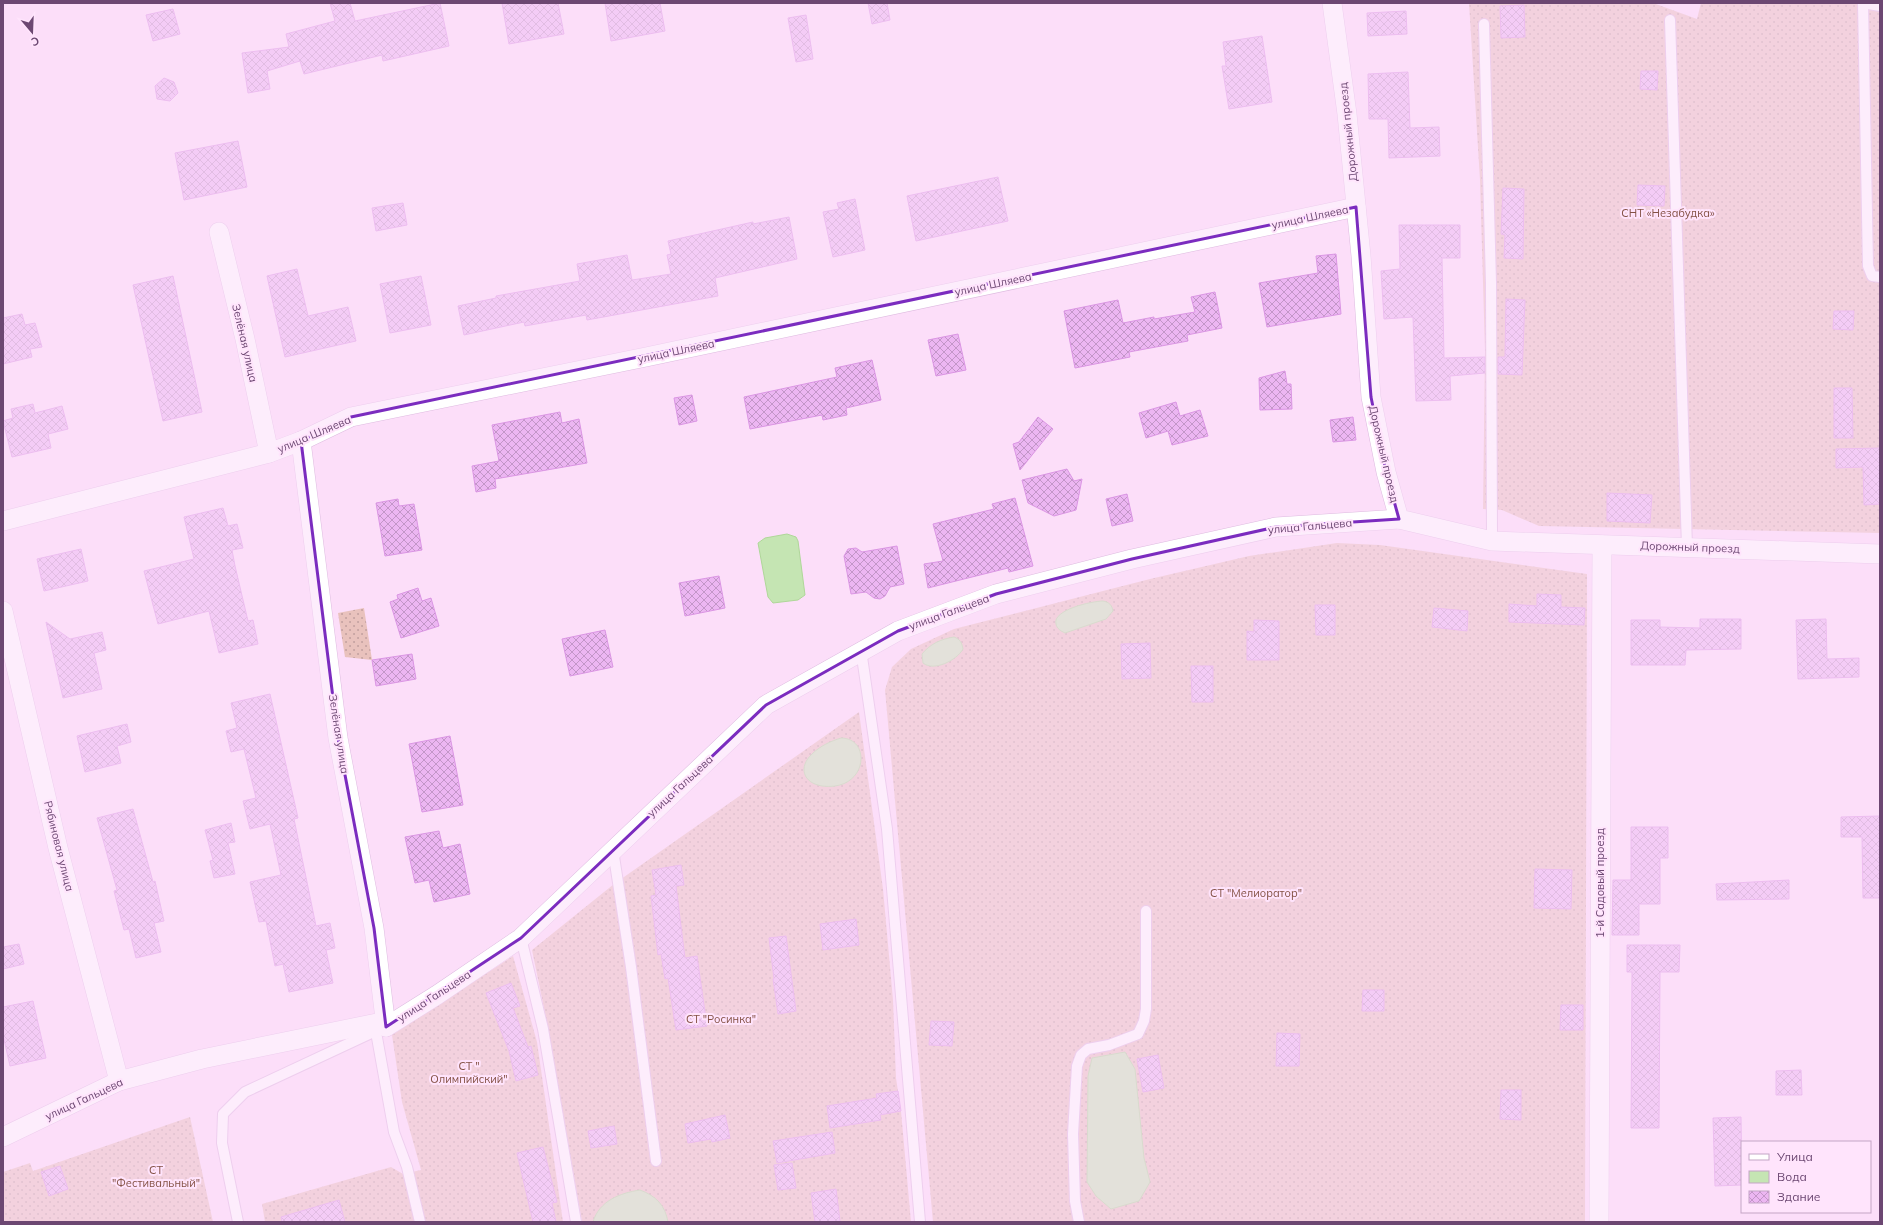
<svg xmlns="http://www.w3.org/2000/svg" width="1883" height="1225" font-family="Mulish,sans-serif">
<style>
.grass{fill:url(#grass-dots)}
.water{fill:#c5e5b3;stroke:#afd799}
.building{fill:url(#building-cross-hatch);stroke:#db96e4}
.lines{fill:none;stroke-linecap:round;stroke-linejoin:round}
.service-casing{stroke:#debbe0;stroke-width:12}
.minor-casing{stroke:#debbe0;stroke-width:20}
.service{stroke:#fff;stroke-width:10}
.minor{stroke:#fff;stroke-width:19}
.marked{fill:none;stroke:#7b2cbf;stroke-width:3;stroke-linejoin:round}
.labels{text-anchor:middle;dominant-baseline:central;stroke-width:4;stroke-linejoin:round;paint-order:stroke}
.street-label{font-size:11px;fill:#6c4772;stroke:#ffe4fc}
.park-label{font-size:11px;fill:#845144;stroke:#ffe4fc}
</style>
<defs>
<pattern id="grass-dots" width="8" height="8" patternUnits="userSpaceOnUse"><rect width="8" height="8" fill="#e9c2bd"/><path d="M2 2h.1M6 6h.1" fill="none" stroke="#c19f9e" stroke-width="1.8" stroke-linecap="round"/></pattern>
<pattern id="building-cross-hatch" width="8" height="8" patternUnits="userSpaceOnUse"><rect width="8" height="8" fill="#ecb6f2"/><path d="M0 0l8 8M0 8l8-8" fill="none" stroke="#c396c8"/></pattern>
</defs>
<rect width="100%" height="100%" fill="#fcdef9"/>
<g class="grass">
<path d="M 1469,3 L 1653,3 L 1697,19 L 1701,3 L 1880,3 L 1880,533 L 1539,526 L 1502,510 L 1483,509 L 1485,351 L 1480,180 Z"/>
<path d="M 1337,543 L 1380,545 L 1587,574 L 1585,1222 L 933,1222 L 885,690 L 892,667 L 911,649 L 954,629 L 1150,579 L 1249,556 Z"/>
<path d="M 364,608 L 372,660 L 345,657 L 338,613 Z"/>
<path d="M 859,712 L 883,889 L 893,1000 L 896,1078 L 901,1111 L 911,1222 L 582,1222 L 547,1023 L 532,950 L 614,884 Z"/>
<path d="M 513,956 L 537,1042 L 563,1222 L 265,1222 L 262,1204 L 391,1167 L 403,1174 L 421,1170 L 402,1102 L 392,1035 Z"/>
<path d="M 190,1117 L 213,1222 L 3,1222 L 3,1172 L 30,1163 L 33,1171 Z"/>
</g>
<g class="water">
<path d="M 787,534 L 796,537 L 798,541 L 805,595 L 798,600 L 773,603 L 768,597 L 758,543 L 765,538 Z"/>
<path d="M 1103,601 C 1109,602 1112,605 1113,611 L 1106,619 L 1065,633 C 1061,631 1057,629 1056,624 C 1052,610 1092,601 1103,601 Z"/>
<path d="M 954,637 C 960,639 962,643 963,649 C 957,660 934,672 923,663 L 922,654 C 930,644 941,639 954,637 Z"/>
<path d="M 841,738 C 872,738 868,792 822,786 C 803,783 798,767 812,754 C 820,746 831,741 841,738 Z"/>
<path d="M 1125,1052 L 1135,1069 L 1144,1158 L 1150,1182 L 1139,1201 L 1111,1209 L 1096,1196 L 1087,1182 L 1088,1076 L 1092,1058 Z"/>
<path d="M 640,1190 C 656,1196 665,1205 668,1222 L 593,1222 C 599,1201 620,1193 640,1190 Z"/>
</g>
<g class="building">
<path d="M 330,3 L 350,3 L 355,21 L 440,3 L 449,46 L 383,61 L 382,55 L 304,74 L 300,61 L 267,71 L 270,89 L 248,93 L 242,53 L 289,47 L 286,34 L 335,21 Z"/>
<path d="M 502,3 L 558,3 L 564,34 L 509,44 Z"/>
<path d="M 605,3 L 660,3 L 665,31 L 611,41 Z"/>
<path d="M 868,3 L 887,3 L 890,20 L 872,24 Z"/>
<path d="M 1524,5 L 1525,37 L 1501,38 L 1500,6 Z"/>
<path d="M 173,9 L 180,34 L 153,41 L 146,15 Z"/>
<path d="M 1406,11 L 1407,34 L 1368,36 L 1367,13 Z"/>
<path d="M 806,15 L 813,59 L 796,62 L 788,18 Z"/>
<path d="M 1262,36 L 1272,102 L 1229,109 L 1222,66 L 1226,66 L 1223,42 Z"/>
<path d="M 1641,71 L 1658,71 L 1657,90 L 1640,89 Z"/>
<path d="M 1408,72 L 1410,128 L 1439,127 L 1440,156 L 1389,158 L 1388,119 L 1369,119 L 1368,74 Z"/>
<path d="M 164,78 L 174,82 L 178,93 L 170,101 L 157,99 L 155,86 Z"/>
<path d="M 238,141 L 247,187 L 184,200 L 175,153 Z"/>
<path d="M 998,177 L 1008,221 L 916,241 L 907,196 Z"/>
<path d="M 1638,185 L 1665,186 L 1664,206 L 1637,205 Z"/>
<path d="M 1503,188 L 1524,189 L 1523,259 L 1504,258 L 1505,235 L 1501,234 Z"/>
<path d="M 855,199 L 865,250 L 833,257 L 823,212 L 839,209 L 837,203 Z"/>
<path d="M 403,203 L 407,225 L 376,231 L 372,208 Z"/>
<path d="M 789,217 L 797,259 L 715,278 L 718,296 L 587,320 L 586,315 L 525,326 L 524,322 L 464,335 L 458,306 L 496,298 L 496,296 L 580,281 L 577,264 L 627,255 L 632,280 L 671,274 L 667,255 L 671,254 L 668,241 L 753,222 L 753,224 Z"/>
<path d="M 1399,225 L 1460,225 L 1460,258 L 1442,258 L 1444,358 L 1485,357 L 1485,373 L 1450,376 L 1451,400 L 1416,401 L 1413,317 L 1384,319 L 1381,271 L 1400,269 Z"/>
<path d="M 1336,254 L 1341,314 L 1267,327 L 1259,283 L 1318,273 L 1316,256 Z"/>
<path d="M 297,269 L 308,316 L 348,307 L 356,341 L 285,357 L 267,276 Z"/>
<path d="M 173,276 L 202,412 L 163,421 L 133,285 Z"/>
<path d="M 421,276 L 431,325 L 390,333 L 380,284 Z"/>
<path d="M 1215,292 L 1222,328 L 1187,335 L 1188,341 L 1129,352 L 1130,357 L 1075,368 L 1064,311 L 1118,300 L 1123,323 L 1154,317 L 1154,319 L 1195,312 L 1191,297 Z"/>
<path d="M 1506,299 L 1525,300 L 1522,375 L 1498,374 L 1498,357 L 1505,357 Z"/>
<path d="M 1834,311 L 1854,311 L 1853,330 L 1833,329 Z"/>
<path d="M 22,314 L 25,325 L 35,323 L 42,347 L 30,349 L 32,357 L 3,364 L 3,318 Z"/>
<path d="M 958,334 L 966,370 L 936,376 L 928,340 Z"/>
<path d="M 872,360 L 881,400 L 846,408 L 847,415 L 823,420 L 822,415 L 750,429 L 744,397 L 837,377 L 835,368 Z"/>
<path d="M 1285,371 L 1287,384 L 1291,384 L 1292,409 L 1260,410 L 1259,378 Z"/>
<path d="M 1834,388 L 1852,388 L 1853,438 L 1834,438 Z"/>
<path d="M 692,395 L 697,421 L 679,425 L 674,398 Z"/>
<path d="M 1176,402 L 1180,416 L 1200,410 L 1208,436 L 1172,445 L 1168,431 L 1146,438 L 1139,413 Z"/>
<path d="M 33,404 L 35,413 L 62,406 L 68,429 L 48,434 L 51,448 L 12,457 L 3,421 L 13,418 L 11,409 Z"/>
<path d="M 560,412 L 562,423 L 579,419 L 587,463 L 495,479 L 496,488 L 476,492 L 472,466 L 499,461 L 492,425 Z"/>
<path d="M 1038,417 L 1053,429 L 1020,470 L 1013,444 L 1019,442 Z"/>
<path d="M 1353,417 L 1356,440 L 1333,442 L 1330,420 Z"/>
<path d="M 1880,448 L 1880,504 L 1864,505 L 1863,467 L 1836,468 L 1836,449 Z"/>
<path d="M 1067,469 L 1074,481 L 1082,479 L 1076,510 L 1054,516 L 1028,503 L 1022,480 Z"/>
<path d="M 1607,493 L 1652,495 L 1650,523 L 1607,521 Z"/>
<path d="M 1127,494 L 1133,521 L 1112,526 L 1106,499 Z"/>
<path d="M 1015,498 L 1033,566 L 1009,572 L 1008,568 L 928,588 L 924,564 L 943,561 L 933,524 L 994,509 L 992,504 Z"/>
<path d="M 398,499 L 399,506 L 414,504 L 422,550 L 385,556 L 376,503 Z"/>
<path d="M 223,508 L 228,526 L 237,524 L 243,548 L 232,550 L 235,566 L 248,621 L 253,620 L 258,644 L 219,653 L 209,611 L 158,624 L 144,571 L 194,559 L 184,517 Z"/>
<path d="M 897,546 L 904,584 L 890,587 L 885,596 L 880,599 L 874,598 L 866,592 L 851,594 L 844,556 L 848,549 L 856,548 L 862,552 Z"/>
<path d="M 81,549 L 88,581 L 44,591 L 37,559 Z"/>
<path d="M 719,576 L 725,608 L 685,616 L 679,583 Z"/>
<path d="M 418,588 L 422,601 L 431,598 L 439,626 L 401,638 L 390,602 L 398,599 L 397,595 Z"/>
<path d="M 1537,594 L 1561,595 L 1561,607 L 1585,608 L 1584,625 L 1509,622 L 1509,604 L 1537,606 Z"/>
<path d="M 1315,605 L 1335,605 L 1335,635 L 1316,635 Z"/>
<path d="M 1434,608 L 1468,611 L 1467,631 L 1432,627 Z"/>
<path d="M 1700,619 L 1741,619 L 1741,649 L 1686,650 L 1685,665 L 1631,665 L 1631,620 L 1660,620 L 1660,627 L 1700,628 Z"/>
<path d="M 1826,619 L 1827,659 L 1859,658 L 1859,677 L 1798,679 L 1796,620 Z"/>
<path d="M 1254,620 L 1279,621 L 1279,660 L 1247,660 L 1247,631 L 1254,632 Z"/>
<path d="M 46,622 L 70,639 L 102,632 L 106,650 L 94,653 L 102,689 L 63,698 Z"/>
<path d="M 605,630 L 613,667 L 570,676 L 562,639 Z"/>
<path d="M 1150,643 L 1151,678 L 1122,679 L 1121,644 Z"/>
<path d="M 412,654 L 416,679 L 376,686 L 372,660 Z"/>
<path d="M 1191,666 L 1213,666 L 1213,702 L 1192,702 Z"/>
<path d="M 270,694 L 298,818 L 294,819 L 316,926 L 330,923 L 335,948 L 326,950 L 333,983 L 289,992 L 283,964 L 275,966 L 266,921 L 259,922 L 250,882 L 281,875 L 270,824 L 250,829 L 243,801 L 256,798 L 244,749 L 231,752 L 226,731 L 237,728 L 231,703 Z"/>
<path d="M 127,724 L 131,742 L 117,746 L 121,763 L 85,772 L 77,736 Z"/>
<path d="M 450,736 L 463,805 L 422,812 L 409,744 Z"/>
<path d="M 133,809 L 153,882 L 155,881 L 164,921 L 154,923 L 161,952 L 136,958 L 129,929 L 124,930 L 114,891 L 117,890 L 97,818 Z"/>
<path d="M 1880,816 L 1880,898 L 1863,898 L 1862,837 L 1841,837 L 1841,817 Z"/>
<path d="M 231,823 L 235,842 L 228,843 L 235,874 L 214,878 L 210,861 L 213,860 L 205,830 Z"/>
<path d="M 1631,827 L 1668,827 L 1668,858 L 1660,858 L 1660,904 L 1639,904 L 1639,935 L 1612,935 L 1613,880 L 1631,880 Z"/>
<path d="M 439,831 L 443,848 L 460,844 L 470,894 L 434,902 L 429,880 L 415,883 L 405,837 Z"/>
<path d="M 681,865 L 684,885 L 676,886 L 685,958 L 697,956 L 707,1026 L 676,1030 L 668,978 L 665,979 L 661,954 L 658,955 L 651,896 L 656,895 L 652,870 Z"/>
<path d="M 1535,869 L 1572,870 L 1571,909 L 1534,908 Z"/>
<path d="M 1789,880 L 1789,899 L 1717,900 L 1716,884 Z"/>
<path d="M 856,919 L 859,945 L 823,950 L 820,924 Z"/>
<path d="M 786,936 L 796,1011 L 778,1014 L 773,979 L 774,979 L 769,938 Z"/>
<path d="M 19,944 L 24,964 L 3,969 L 3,947 Z"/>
<path d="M 1627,945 L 1680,945 L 1679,972 L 1660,972 L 1659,1128 L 1631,1128 L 1632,972 L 1627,972 Z"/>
<path d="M 511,983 L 520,1006 L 513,1008 L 528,1047 L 531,1046 L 538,1075 L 516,1081 L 509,1051 L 486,993 Z"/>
<path d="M 1363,990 L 1384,990 L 1384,1011 L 1362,1011 Z"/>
<path d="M 33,1001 L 46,1058 L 10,1066 L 3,1035 L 3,1007 Z"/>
<path d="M 1561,1005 L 1583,1005 L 1583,1030 L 1560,1030 Z"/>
<path d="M 931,1021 L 954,1022 L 952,1046 L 929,1045 Z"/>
<path d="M 1277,1033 L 1300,1034 L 1299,1066 L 1276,1066 Z"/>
<path d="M 1158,1055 L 1164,1088 L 1143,1092 L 1137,1059 Z"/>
<path d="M 1801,1070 L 1802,1095 L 1776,1095 L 1776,1071 Z"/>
<path d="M 1501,1090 L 1521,1090 L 1521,1120 L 1500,1119 Z"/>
<path d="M 898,1091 L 901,1111 L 880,1115 L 881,1120 L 830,1128 L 827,1106 L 877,1098 L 876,1094 Z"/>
<path d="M 725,1115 L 730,1138 L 712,1142 L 711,1139 L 688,1143 L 685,1124 Z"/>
<path d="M 1741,1117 L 1742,1185 L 1715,1186 L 1713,1118 Z"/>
<path d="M 614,1126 L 617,1144 L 591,1148 L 588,1131 Z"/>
<path d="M 832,1132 L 835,1153 L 777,1163 L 773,1141 Z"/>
<path d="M 543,1147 L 557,1202 L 552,1203 L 556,1222 L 533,1222 L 517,1153 Z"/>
<path d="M 792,1163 L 796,1188 L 778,1190 L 774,1165 Z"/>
<path d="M 60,1166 L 68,1189 L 49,1196 L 41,1172 Z"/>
<path d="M 836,1189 L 840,1221 L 815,1222 L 811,1193 Z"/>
<path d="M 339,1200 L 345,1222 L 282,1222 L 281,1217 Z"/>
</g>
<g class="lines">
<g class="service-casing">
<g id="service">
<path d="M 1863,3 L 1868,266 L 1872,276 L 1880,277"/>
<path d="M 1863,3 L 1880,6"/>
<path d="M 1670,20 L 1687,547"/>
<path d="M 1484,24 L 1491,283 L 1492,541"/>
<path d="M 861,650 L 887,829 L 920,1222"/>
<path d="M 613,850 L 631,967 L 656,1161"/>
<path d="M 521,938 L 543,1029 L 576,1222"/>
<path d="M 376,1032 L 394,1132 L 407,1167 L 420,1222"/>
<path d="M 238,1222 L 222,1143 L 223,1114 L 245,1092 L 382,1028"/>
<path d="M 1079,1222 L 1075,1201 L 1073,1134 L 1077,1066 L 1081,1055 L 1088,1049 L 1109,1045 L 1138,1034 L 1144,1021 L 1146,1009 L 1146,911"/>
</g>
</g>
<g class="minor-casing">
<g id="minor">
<path d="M 1332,3 L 1347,114 L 1361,256 L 1371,397 L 1386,472 L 1399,519 L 1492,541 L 1880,554"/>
<path d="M 219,232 L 245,339 L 269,453"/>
<path d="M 301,441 L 338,738 L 374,928 L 386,1027"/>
<path d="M 3,521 L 269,453 L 301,441 L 351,417 L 646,357 L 1356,207"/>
<path d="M 3,611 L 58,848 L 119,1081"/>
<path d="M 3,1137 L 119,1081 L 202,1059 L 382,1022 L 386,1027 L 437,995 L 521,938 L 766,705 L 898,631 L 996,594 L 1132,559 L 1276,527 L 1399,519"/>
<path d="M 1599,1222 L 1602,545"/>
</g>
</g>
<use href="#service" class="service"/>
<use href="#minor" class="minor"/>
</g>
<path d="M0 0H1883V1225H0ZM 1356,207 L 1371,397 L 1386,472 L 1399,519 L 1276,527 L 1132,559 L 996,594 L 898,631 L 766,705 L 521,938 L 386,1027 L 374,928 L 338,738 L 301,441 L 351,417 Z" fill="#fcdef9" fill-opacity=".55" fill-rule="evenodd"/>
<path class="marked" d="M 1356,207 L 1371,397 L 1386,472 L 1399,519 L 1276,527 L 1132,559 L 996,594 L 898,631 L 766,705 L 521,938 L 386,1027 L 374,928 L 338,738 L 301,441 L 351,417 Z"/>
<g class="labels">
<g class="street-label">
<text transform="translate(1348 132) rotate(-96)">Дорожный проезд</text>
<text transform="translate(1310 217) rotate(-12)">улица Шляева</text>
<text transform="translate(993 284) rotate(-12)">улица Шляева</text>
<text transform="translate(245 343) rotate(77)">Зелёная улица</text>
<text transform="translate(676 351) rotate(-12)">улица Шляева</text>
<text transform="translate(314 434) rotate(-23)">улица Шляева</text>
<text transform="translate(1384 454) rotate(77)">Дорожный проезд</text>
<text transform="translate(1310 526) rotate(-5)">улица Гальцева</text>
<text transform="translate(1690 547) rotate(2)">Дорожный проезд</text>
<text transform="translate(949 612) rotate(-20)">улица Гальцева</text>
<text transform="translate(339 734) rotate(81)">Зелёная улица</text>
<text transform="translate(680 786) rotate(-43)">улица Гальцева</text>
<text transform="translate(59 846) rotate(76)">Рябиновая улица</text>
<text transform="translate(1600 883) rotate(-90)">1-й Садовый проезд</text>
<text transform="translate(434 996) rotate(-33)">улица Гальцева</text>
<text transform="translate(84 1099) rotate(-25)">улица Гальцева</text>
</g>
<g class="park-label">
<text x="1668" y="213">СНТ «Незабудка»</text>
<text x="1256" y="893">СТ "Мелиоратор"</text>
<text x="721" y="1019">СТ "Росинка"</text>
<text x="469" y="1066">СТ "<tspan x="469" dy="13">Олимпийский"</tspan></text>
<text x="156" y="1170">СТ<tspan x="156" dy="13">"Фестивальный"</tspan></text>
</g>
</g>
<rect width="1883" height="1225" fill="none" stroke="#6c4772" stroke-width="8"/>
<rect x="1741" y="1141" width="130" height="72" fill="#ffe4fc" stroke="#c4a5c5"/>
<rect x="1749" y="1154" width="20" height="6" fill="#ffffff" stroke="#c4a5c5"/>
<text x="1777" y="1161" font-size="12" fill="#6c4772">Улица</text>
<rect x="1749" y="1171" width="20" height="12" fill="#c5e5b3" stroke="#c4a5c5"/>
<text x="1777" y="1181" font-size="12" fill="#6c4772">Вода</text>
<rect x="1749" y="1191" width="20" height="12" fill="url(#building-cross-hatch)" stroke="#c4a5c5"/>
<text x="1777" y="1201" font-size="12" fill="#6c4772">Здание</text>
<g transform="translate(32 32) rotate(161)" stroke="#ffe4fc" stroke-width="3" paint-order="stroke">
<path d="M0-3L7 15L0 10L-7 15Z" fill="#6c4772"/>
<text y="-6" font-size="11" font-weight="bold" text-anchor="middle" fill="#6c4772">С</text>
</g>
</svg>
